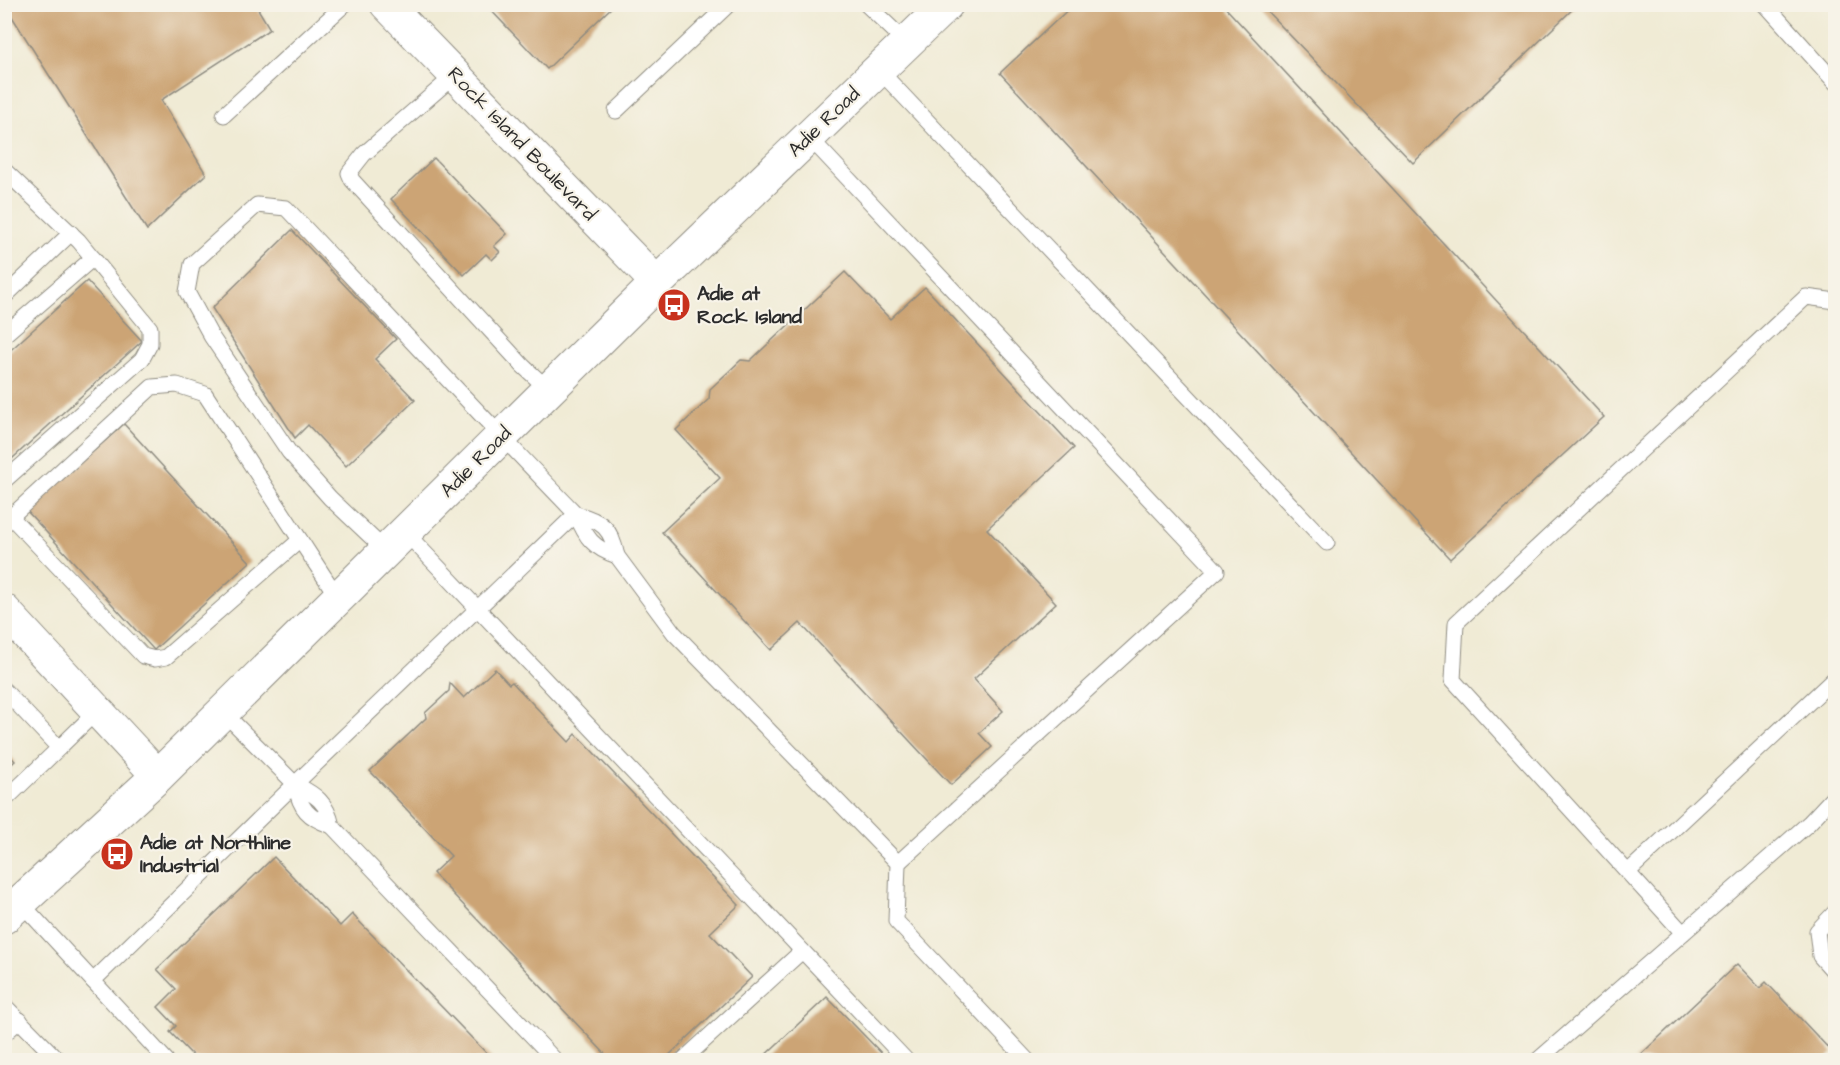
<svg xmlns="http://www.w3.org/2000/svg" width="1840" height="1065" font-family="'Architects Daughter',sans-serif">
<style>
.building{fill:#cca475}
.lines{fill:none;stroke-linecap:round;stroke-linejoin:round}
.service-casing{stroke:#8e8b80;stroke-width:17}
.minor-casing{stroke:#8e8b80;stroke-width:34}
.tertiary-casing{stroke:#8e8b80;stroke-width:35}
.service{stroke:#fff;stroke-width:15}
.minor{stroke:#fff;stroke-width:32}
.tertiary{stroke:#fff;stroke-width:33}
.labels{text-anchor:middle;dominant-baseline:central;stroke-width:4.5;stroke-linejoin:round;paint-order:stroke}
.street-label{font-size:20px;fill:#2b2b2b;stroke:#f7f3e8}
.poi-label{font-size:20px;font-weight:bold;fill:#2b2b2b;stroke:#f7f3e8;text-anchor:start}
</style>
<rect width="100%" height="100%" fill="#f7f3e8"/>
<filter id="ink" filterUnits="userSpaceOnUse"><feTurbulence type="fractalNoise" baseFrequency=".0167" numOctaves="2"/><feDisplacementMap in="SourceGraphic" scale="12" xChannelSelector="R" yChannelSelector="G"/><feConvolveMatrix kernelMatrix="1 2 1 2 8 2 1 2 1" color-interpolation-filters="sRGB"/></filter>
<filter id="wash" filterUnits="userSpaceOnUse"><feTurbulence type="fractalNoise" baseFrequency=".008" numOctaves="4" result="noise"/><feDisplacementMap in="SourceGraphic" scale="24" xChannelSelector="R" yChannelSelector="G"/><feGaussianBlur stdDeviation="1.35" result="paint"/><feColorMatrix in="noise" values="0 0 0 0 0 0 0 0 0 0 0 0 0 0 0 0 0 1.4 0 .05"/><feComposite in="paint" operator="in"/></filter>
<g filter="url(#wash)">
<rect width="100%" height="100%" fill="#f0ebd5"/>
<g id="blocks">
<g class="building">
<path d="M 4,4 L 255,4 L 270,29 L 161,100 L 206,174 L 147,230 Z"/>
<path d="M 485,4 L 615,4 L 547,69 Z"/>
<path d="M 1074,4 L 1222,4 L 1604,417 L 1450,559 L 1000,73 Z"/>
<path d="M 1260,4 L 1578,4 L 1413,163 Z"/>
<path d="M 434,158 L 507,234 L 494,246 L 500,252 L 492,260 L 486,254 L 464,275 L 391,199 Z"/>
<path d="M 292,230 L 396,339 L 375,359 L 415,400 L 346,466 L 308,425 L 295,438 L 212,308 Z"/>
<path d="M 845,272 L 890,319 L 925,287 L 1074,448 L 987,529 L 1056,603 L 974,679 L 1003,711 L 979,733 L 992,747 L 951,785 L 800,623 L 771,650 L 662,532 L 720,478 L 676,430 L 709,399 L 710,389 L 741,360 L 750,361 Z"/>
<path d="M 87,281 L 142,341 L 4,466 L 4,356 Z"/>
<path d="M 124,424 L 250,562 L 154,650 L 27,511 Z"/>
<path d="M 495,669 L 509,684 L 512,682 L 569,742 L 576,734 L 739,905 L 710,933 L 752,977 L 664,1060 L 611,1060 L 433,873 L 451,856 L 370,771 L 426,718 L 425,713 L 449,691 L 450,683 L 464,698 Z"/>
<path d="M 4,750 L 15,761 L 4,771 Z"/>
<path d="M 274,857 L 340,926 L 352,914 L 493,1060 L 197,1060 L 170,1032 L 176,1026 L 158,1007 L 176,989 L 157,969 Z"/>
<path d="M 1737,964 L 1760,988 L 1766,982 L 1833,1053 L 1825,1060 L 1635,1060 Z"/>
<path d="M 827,997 L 888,1060 L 760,1060 Z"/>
</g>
</g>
</g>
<g filter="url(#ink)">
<use href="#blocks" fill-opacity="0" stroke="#8e8b80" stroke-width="1.5"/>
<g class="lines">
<g class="service-casing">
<g id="service">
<path d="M 866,4 L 907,43"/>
<path d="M 1765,4 L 1836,83"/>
<path d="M 879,70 L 1327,543"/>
<path d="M 455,75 L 364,154 L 349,173 L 352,180 L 523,366 L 549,390"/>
<path d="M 616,111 L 729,4"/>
<path d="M 224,115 L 345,4"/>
<path d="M 809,137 L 1217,571 L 898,863"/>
<path d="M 4,170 L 79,241 L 150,328 L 150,344 L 142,359 L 4,481"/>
<path d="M 4,297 L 71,233"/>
<path d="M 4,335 L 93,258"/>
<path d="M 576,514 C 603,521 611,528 617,556 C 593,548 586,538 576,514 Z"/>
<path d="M 11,517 L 143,656 L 155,659 L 166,657 L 300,540"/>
<path d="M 4,523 L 152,387 L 177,385 L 205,394 L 338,598"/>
<path d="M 405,532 L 906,1060"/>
<path d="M 617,556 L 674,633 L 898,863 L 896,921 L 1027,1060"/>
<path d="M 4,690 L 59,748 L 4,801"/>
<path d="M 59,748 L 97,711"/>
<path d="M 295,784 L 576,514 C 478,413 383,310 286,208 L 257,205 L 192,264 L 187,292 L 211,336 L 289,452 L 330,498 L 386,551"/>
<path d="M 295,784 C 316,795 327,802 332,826 C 308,818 300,809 295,784 Z"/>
<path d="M 332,826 L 555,1060"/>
<path d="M 1628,872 L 1836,677"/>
<path d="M 20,902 L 166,1060"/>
<path d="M 1836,911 L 1817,931 L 1820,956 L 1836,974"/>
<path d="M 1683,933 L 1453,680 L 1456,623 L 1806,297 L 1836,301"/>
<path d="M 93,981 L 295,784 L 223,712"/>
<path d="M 4,1005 L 58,1060"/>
<path d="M 4,1034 L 20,1020"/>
<path d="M 683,1060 L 802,951"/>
<path d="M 1538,1060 L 1809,823 L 1836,794"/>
</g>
</g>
<g class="minor-casing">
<g id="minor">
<path d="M 386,4 L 657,283"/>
<path d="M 4,610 L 158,776"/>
</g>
</g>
<g class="tertiary-casing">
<path id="tertiary" d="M 4,917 L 158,776 L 657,283 L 947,4"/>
</g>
<use href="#service" class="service"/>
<use href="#minor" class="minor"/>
<use href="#tertiary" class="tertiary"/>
</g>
</g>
<defs>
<g id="bus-disc" transform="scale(1.725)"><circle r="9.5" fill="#c8321e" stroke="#f7f3e8"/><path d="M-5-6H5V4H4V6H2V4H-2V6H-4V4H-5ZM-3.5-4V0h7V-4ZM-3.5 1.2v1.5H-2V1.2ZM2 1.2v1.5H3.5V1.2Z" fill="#fff"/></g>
</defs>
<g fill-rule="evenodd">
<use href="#bus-disc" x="674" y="305"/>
<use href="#bus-disc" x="117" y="854"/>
</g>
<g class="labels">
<g class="street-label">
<text transform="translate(824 122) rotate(-44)">Adie Road</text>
<text transform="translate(522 144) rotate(46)">Rock Island Boulevard</text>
<text transform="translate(476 462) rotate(-45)">Adie Road</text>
</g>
<g class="poi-label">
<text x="697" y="294">Adie at<tspan x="697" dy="23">Rock Island</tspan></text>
<text x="140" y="843">Adie at Northline<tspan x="140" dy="23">Industrial</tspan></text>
</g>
</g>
<rect width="1840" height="1065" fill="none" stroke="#f7f3e8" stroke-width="24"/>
</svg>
